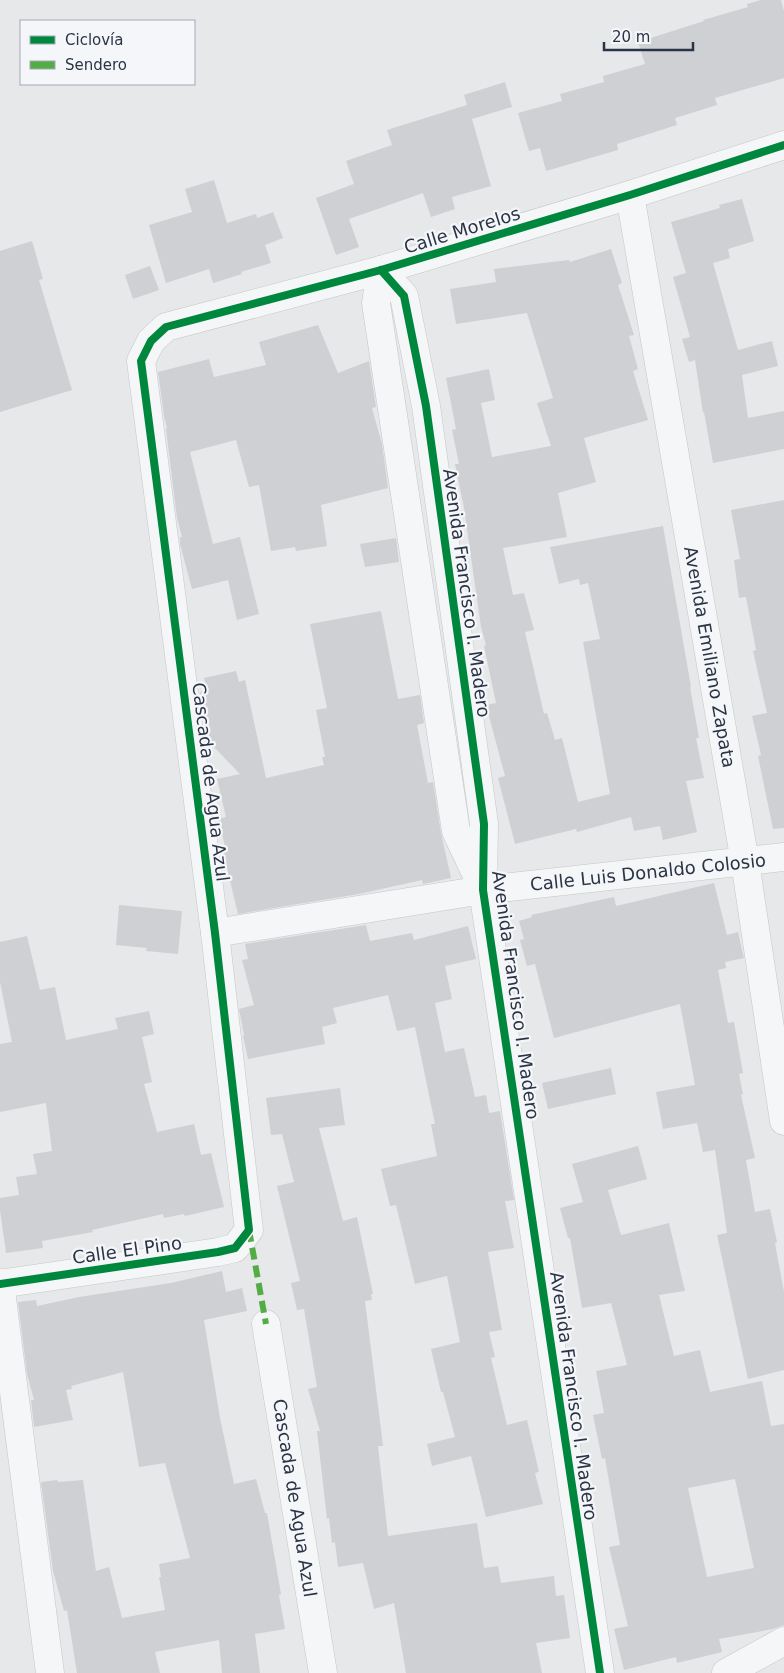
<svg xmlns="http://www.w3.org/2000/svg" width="784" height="1673" font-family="'DejaVu Sans',sans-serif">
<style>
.building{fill:#ced0d3;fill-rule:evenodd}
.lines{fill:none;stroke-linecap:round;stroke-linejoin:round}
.minor-casing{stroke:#c4c6c8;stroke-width:29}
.minor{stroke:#f5f6f7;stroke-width:28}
.quiet{stroke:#54ac47;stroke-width:6;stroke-dasharray:12 6;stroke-linecap:butt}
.cycleway-casing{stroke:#f4f6f9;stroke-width:11}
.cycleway{stroke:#00873e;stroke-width:8}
.labels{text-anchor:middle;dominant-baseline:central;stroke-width:4.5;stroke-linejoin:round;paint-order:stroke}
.street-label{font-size:18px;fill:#2b3445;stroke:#f4f6f9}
</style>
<rect width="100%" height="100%" fill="#e6e8ea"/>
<g class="building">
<path d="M 761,0 L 781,0 L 784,11 L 784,78 L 715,98 L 717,105 L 675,118 L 677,125 L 617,144 L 618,150 L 546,171 L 540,148 L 529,151 L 518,113 L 562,101 L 560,94 L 604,82 L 603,76 L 645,64 L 638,42 L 704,21 L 703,20 L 748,7 L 747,4 Z"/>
<path d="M 505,82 L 512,107 L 472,119 L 491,186 L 452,197 L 455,209 L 431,217 L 423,193 L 349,219 L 359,247 L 336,255 L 316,198 L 354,184 L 346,161 L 392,145 L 387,130 L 467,105 L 464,95 Z"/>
<path d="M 214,180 L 227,223 L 256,214 L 257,218 L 273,212 L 283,238 L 265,245 L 271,263 L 241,272 L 242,274 L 213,283 L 209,269 L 166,283 L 149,225 L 192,212 L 185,189 Z"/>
<path d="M 742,199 L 754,241 L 728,249 L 730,258 L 713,263 L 738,350 L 772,341 L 778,366 L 742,375 L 748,418 L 784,411 L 784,449 L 713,463 L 704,412 L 703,413 L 695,360 L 689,362 L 682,339 L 690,337 L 673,277 L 686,273 L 671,222 L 720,208 L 719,205 Z"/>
<path d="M 32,241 L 43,279 L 39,280 L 72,390 L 0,412 L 0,251 Z"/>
<path d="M 611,249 L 622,283 L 618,285 L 634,335 L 629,336 L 638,369 L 633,371 L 648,420 L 584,438 L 596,482 L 558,493 L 567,537 L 503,548 L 513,595 L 524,593 L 534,630 L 525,632 L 544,714 L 547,713 L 555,740 L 562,738 L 578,802 L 610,794 L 583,642 L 600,639 L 588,583 L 580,585 L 579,579 L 559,584 L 550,547 L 663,526 L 691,687 L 690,687 L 699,738 L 696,738 L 704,778 L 686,781 L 697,832 L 663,840 L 660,826 L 634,831 L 631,817 L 577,832 L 576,829 L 515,844 L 498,778 L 505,776 L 486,705 L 496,703 L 484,646 L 486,645 L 481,627 L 464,508 L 455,464 L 459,464 L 452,430 L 456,429 L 446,378 L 489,369 L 495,400 L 481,403 L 492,457 L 551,446 L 537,403 L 553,398 L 527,313 L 456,324 L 450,289 L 496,282 L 494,269 L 569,260 L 570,262 Z"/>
<path d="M 150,266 L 159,290 L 133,299 L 125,275 Z"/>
<path d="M 318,325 L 338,373 L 369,361 L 376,407 L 372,408 L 382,444 L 388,488 L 321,505 L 327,546 L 296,551 L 295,547 L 271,551 L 259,485 L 249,487 L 236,440 L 190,452 L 213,544 L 240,537 L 259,614 L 237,620 L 228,580 L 192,589 L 180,544 L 180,537 L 182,537 L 177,518 L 166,429 L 167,428 L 164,416 L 158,372 L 209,359 L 214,377 L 266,365 L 259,342 Z"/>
<path d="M 784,500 L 784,828 L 773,829 L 758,756 L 761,755 L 752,716 L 767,713 L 753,651 L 756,650 L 746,597 L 739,598 L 734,560 L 740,559 L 731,510 Z"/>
<path d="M 396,538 L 399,562 L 365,567 L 360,544 Z"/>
<path d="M 381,611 L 398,699 L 420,695 L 424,723 L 417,725 L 428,783 L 433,782 L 441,833 L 451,878 L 423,884 L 422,880 L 359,894 L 238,914 L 222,847 L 225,846 L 218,819 L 226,817 L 217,779 L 240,774 L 211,744 L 200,692 L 207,690 L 204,678 L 236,671 L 239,682 L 245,680 L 266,778 L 324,765 L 322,757 L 325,757 L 316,710 L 327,708 L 310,624 Z"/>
<path d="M 714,883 L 727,935 L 738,932 L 742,950 L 744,958 L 725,962 L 726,968 L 718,970 L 728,1023 L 734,1022 L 743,1073 L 739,1074 L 743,1094 L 741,1095 L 755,1158 L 746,1160 L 755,1212 L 770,1209 L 777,1242 L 775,1243 L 784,1292 L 784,1370 L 748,1379 L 717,1235 L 727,1233 L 715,1150 L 703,1152 L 697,1123 L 663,1129 L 656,1092 L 695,1085 L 680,1004 L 554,1038 L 535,964 L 527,966 L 520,940 L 524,939 L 519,921 L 532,917 L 531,915 L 614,897 L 616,906 Z"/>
<path d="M 119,905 L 182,911 L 178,954 L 146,951 L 147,948 L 116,945 Z"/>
<path d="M 366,925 L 370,941 L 412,933 L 414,940 L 468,926 L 476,959 L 445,966 L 452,999 L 435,1003 L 445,1052 L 464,1048 L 475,1097 L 486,1095 L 489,1113 L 500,1111 L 514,1200 L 505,1201 L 514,1248 L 488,1252 L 502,1330 L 489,1332 L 495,1357 L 491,1358 L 507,1425 L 527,1420 L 539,1472 L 535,1473 L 543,1504 L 486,1517 L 471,1456 L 432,1466 L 427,1444 L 455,1437 L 443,1392 L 441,1392 L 431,1349 L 460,1342 L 447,1276 L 415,1284 L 396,1205 L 390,1206 L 381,1169 L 437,1156 L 431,1124 L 435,1124 L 415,1027 L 397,1031 L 388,995 L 333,1008 L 337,1023 L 322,1027 L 325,1044 L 248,1059 L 243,1036 L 244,1035 L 239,1009 L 254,1005 L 242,960 L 248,959 L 245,944 Z"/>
<path d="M 27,936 L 40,990 L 55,987 L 66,1040 L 118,1029 L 115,1018 L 149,1011 L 154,1034 L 142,1037 L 152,1082 L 144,1084 L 157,1132 L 194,1124 L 201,1155 L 211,1153 L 224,1207 L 185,1216 L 184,1214 L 164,1218 L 163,1214 L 92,1230 L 93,1232 L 42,1241 L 43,1248 L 6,1253 L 0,1210 L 0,1198 L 19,1195 L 16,1177 L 37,1174 L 33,1154 L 52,1151 L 46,1103 L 0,1112 L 0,1044 L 12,1042 L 0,982 L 0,942 Z"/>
<path d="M 611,1068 L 616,1094 L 548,1109 L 542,1083 Z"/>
<path d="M 340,1088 L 345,1125 L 319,1128 L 343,1221 L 357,1217 L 373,1294 L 371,1294 L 372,1300 L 365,1301 L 383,1446 L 378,1446 L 388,1536 L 477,1523 L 484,1568 L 498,1566 L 501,1583 L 554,1576 L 556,1596 L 564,1595 L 570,1638 L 536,1643 L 542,1673 L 406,1673 L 394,1603 L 374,1609 L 363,1563 L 338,1567 L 335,1542 L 332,1543 L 329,1518 L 327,1519 L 317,1431 L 320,1431 L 308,1389 L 317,1387 L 304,1309 L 297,1310 L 291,1283 L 300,1281 L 277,1186 L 294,1182 L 282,1134 L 271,1135 L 266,1098 Z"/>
<path d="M 638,1146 L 647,1179 L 608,1190 L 621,1235 L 669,1223 L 685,1291 L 659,1295 L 674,1356 L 700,1350 L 710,1392 L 762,1381 L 771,1426 L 784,1424 L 784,1625 L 773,1629 L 719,1639 L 722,1652 L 677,1663 L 676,1657 L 624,1670 L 614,1629 L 628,1626 L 609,1547 L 620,1545 L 605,1458 L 602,1459 L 593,1415 L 604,1413 L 596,1371 L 627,1365 L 611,1303 L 582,1308 L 570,1238 L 568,1238 L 560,1208 L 583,1202 L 572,1164 ZM 735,1479 L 754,1568 L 707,1577 L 688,1488 Z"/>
<path d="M 222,1271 L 226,1292 L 242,1288 L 247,1311 L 204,1320 L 220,1418 L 234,1484 L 256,1479 L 265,1513 L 267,1513 L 281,1594 L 279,1595 L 285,1629 L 255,1634 L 260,1673 L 222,1673 L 219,1640 L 155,1652 L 160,1673 L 77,1673 L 67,1610 L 64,1611 L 53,1571 L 41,1482 L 57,1480 L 58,1482 L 83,1480 L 96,1571 L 109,1567 L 122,1618 L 165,1610 L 159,1577 L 161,1577 L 159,1564 L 190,1558 L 165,1463 L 139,1467 L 123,1372 L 71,1386 L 72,1389 L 66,1390 L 73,1420 L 34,1427 L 31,1400 L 34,1400 L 27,1374 L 18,1302 L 36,1300 L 37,1306 L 79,1297 L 171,1283 Z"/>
</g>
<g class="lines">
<g class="minor-casing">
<g id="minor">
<path d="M 630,195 L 745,862 L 784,1121"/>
<path d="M 381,270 L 404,296 L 426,406 L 484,824 L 483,890 L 600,1673"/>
<path d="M 381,270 L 376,303 L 456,831 L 480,882"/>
<path d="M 215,933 L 483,890 L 784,857"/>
<path d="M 0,1283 L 50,1673"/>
<path d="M 0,1284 L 218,1252 L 235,1248 L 249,1230 L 215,933 L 141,361 L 151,341 L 166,327 L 381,270 L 630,195 L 784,145"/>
<path d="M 266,1324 L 323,1673"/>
<path d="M 726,1673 L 784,1641"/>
</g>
</g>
<use href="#minor" class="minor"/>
<path class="quiet" d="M 249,1230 L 266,1324"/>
<g class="cycleway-casing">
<g id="cycleway">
<path d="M 381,270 L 404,296 L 426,406 L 484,824 L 483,890 L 600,1673"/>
<path d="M 0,1284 L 218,1252 L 235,1248 L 249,1230 L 215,933 L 141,361 L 151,341 L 166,327 L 381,270 L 630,195 L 784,145"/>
</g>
</g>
<use href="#cycleway" class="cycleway"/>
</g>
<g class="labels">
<g class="street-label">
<text transform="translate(462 230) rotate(-17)">Calle Morelos</text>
<text transform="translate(467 593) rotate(82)">Avenida Francisco I. Madero</text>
<text transform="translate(710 657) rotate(80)">Avenida Emiliano Zapata</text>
<text transform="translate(211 782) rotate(83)">Cascada de Agua Azul</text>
<text transform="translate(648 872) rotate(-6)">Calle Luis Donaldo Colosio</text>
<text transform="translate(516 995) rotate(82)">Avenida Francisco I. Madero</text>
<text transform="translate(127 1250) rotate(-8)">Calle El Pino</text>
<text transform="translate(574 1396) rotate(82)">Avenida Francisco I. Madero</text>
<text transform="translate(295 1498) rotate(81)">Cascada de Agua Azul</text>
</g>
</g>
<rect x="20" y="20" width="175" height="65" fill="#f4f6f9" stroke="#a4a8b1"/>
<rect x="30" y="36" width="25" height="8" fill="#00873e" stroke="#a4a8b1"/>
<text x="65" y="45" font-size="15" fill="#2b3445">Ciclovía</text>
<rect x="30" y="61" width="25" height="8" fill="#54ac47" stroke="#a4a8b1"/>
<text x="65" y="70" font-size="15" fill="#2b3445">Sendero</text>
<path d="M604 42v8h89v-8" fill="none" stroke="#2b3445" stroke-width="2.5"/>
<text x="612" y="42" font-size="15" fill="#2b3445" stroke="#f4f6f9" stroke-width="4" paint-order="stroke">20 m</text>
</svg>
